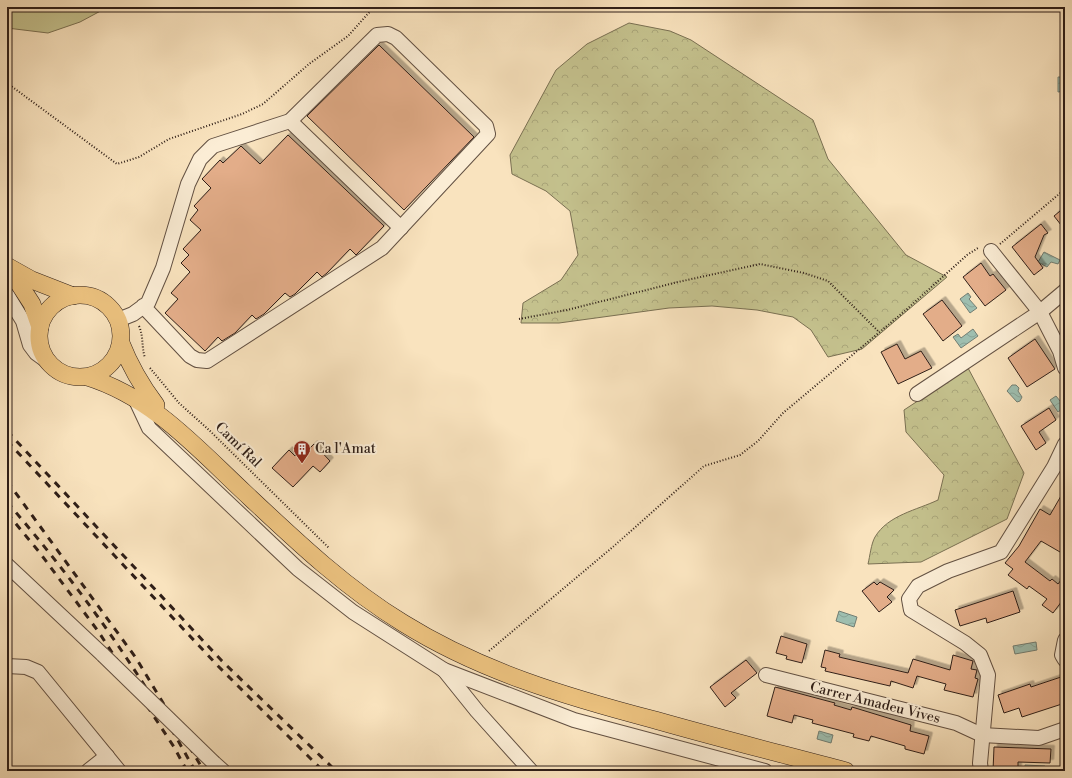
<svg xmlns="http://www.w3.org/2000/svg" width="1072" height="778" font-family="'Libre Bodoni',serif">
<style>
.forest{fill:url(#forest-crowns);stroke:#7a7052}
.park{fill:#c4c18d;stroke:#7a7052}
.water{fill:url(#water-waves);stroke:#727e73}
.building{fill:#e3ad89;stroke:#2f1f18;filter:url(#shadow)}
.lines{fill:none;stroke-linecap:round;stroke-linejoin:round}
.minor-casing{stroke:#625042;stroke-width:16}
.major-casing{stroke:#2f1f18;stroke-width:18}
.path{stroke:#2f1f18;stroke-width:2;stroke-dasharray:1 2;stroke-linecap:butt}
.minor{stroke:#fbedd5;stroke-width:14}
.major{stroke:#ecc27f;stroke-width:17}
.rail{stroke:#2f1f18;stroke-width:3;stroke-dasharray:7 7;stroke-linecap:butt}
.minor-bridge-casing{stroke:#625042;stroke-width:16;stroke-linecap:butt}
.minor-bridge{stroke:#fbedd5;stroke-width:14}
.labels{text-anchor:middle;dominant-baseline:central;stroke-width:4;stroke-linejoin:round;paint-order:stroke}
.street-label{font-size:14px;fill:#2f1f18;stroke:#fbedd5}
.poi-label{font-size:14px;fill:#2f1f18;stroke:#fbedd5;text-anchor:start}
</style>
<defs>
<pattern id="forest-crowns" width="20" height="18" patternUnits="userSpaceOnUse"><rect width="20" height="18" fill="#c4c18d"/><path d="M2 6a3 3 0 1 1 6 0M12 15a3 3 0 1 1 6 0" fill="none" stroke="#a9a579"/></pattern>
<pattern id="water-waves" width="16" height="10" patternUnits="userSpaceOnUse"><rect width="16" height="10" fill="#9ebeaf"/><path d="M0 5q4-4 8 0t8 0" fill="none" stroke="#88a396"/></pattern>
<filter id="shadow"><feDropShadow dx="3.5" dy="-3.5" stdDeviation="0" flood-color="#0004"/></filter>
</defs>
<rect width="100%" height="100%" fill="#f9e3be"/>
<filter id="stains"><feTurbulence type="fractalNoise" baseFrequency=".005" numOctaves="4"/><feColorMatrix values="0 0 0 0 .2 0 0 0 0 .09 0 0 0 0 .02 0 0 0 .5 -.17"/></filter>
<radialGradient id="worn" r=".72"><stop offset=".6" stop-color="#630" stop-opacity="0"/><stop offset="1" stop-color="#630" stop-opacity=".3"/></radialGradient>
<g class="forest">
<path d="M 629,23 L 670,31 L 691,40 L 813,120 L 828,159 L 906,255 L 947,277 L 862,349 L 828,357 L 811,330 L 793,317 L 757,310 L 712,306 L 669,308 L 559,323 L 521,323 L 523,303 L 561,280 L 578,255 L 570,211 L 546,191 L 512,174 L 510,155 L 556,70 L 587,44 Z"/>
<path d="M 968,368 L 1024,473 L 1007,519 L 921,562 L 868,564 C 870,556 871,544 875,537 C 888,515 917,510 938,500 L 944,475 L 906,432 L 904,410 Z"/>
</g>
<path class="park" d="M 7,7 L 108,7 L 80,22 L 48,33 L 7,28 Z"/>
<g class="water">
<path d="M 1058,77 L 1065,77 L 1065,91 L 1058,92 Z"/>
<path d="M 1044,252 L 1060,260 L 1058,264 L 1051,262 L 1047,267 L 1038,262 Z"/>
<path d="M 968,293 L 971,297 L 969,299 L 977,308 L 970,313 L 960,299 Z"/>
<path d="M 973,329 L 978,336 L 961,348 L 953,337 L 958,334 L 961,338 Z"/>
<path d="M 1012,385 L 1016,385 L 1019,388 L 1018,391 L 1022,397 L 1020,401 L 1017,402 L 1007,391 Z"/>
<path d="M 1056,396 L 1065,407 L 1058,412 L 1050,400 Z"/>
<path d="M 839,611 L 857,617 L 854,627 L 836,621 Z"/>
<path d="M 1036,642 L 1037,650 L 1015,654 L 1013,646 Z"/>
<path d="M 819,731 L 833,735 L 831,743 L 817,739 Z"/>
<path d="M 1025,765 L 1045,766 L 1045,771 L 1025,771 Z"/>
</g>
<g class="building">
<path d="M 379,45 L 474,137 L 404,210 L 307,116 Z"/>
<path d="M 288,135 L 384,226 L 358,253 L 356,255 L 350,249 L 327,273 L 322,277 L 317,272 L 295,294 L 290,297 L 285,293 L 264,314 L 256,319 L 252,315 L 235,333 L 222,341 L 218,337 L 205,351 L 165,313 L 178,299 L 171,293 L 190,272 L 181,263 L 189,255 L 183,249 L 201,230 L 190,220 L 198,210 L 194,206 L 211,188 L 202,179 L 220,160 L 223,163 L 241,146 L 260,164 Z"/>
<path d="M 1065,207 L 1065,230 L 1054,216 Z"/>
<path d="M 1041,224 L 1048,233 L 1044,235 L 1035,257 L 1043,268 L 1034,275 L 1012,247 Z"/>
<path d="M 981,263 L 990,276 L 993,274 L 1006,290 L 985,306 L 963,277 Z"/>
<path d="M 942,300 L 962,326 L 943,341 L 923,314 Z"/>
<path d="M 1035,339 L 1055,369 L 1027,387 L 1008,358 Z"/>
<path d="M 897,344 L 905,359 L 921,351 L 932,368 L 898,384 L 881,352 Z"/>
<path d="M 1049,408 L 1056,420 L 1039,432 L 1046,443 L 1036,450 L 1021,426 Z"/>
<path d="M 314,444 L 330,461 L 320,472 L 313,466 L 293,487 L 272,468 L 289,450 L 295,456 L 300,450 L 304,454 Z"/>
<path d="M 1065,489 L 1065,544 L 1060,552 L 1041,541 L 1025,562 L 1050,581 L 1052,579 L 1058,584 L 1065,575 L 1065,597 L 1053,613 L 1042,605 L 1047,599 L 1029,586 L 1027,589 L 1008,575 L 1013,569 L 1005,563 L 1019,546 L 1040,509 L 1050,515 Z"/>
<path d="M 874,582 L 877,585 L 880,582 L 894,590 L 887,597 L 892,602 L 879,612 L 862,591 Z"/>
<path d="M 1013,591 L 1020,612 L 987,623 L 986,618 L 960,626 L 955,610 Z"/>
<path d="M 781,636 L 807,644 L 802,663 L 786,659 L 787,656 L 776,653 Z"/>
<path d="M 825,650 L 840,654 L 839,657 L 908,673 L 913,659 L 950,670 L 953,655 L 973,661 L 971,669 L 977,670 L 975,678 L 978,679 L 973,697 L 944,690 L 946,684 L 917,676 L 913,688 L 891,681 L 890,686 L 825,671 L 826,668 L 821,667 Z"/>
<path d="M 746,660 L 757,673 L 731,693 L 736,698 L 725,707 L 710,687 Z"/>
<path d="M 1061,677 L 1065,689 L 1065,703 L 1022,717 L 1019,708 L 1004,713 L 998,695 L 1030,684 L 1031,687 Z"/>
<path d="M 775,687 L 835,703 L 834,705 L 851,710 L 852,707 L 911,725 L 910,731 L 929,736 L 924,754 L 905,749 L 905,746 L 871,736 L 869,741 L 853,737 L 854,734 L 812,723 L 813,720 L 794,715 L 792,723 L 767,716 Z"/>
<path d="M 994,747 L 1051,749 L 1050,763 L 1018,762 L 1018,771 L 993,771 Z"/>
</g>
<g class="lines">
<g class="minor-casing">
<g id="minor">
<path d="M 290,121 L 401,228"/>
<path d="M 991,251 L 1040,312 L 1060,351 L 1065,368"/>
<path d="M 7,295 L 23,321 L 30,345 L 36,353 L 47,361"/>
<path d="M 118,320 L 133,314 L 148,303 L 163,268 L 188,184 L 200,159 L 213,146 L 290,121 L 377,35 L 388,34 L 396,38 L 486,126 L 488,134 L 382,248 L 207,361 L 197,360 L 190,356 L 143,306"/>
<path d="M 917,394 L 1040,312 L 1065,291"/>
<path d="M 134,396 L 149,428 L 298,569 L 353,612 L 444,670 L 574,720 L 765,771"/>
<path d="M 7,565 L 103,655"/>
<path d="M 1065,640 L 1062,655 L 1065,660"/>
<path d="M 7,666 L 26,667 L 38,672 L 119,771"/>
<path d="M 444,670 L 477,711 L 531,771"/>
<path d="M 766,675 L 956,723 L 982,735 L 1039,738 L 1065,729"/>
<path d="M 214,763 L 223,771"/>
<path d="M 88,771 L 107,756"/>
<path d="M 981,771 L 980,763 L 988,675 L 980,655 L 965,643 L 911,610 L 909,599 L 918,586 L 948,571 L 1001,552 L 1054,467 L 1065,444"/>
</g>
</g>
<g class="major-casing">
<g id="major">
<path d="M 7,266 L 32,280 L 73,296"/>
<path d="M 10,270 L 32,304 L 40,327"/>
<circle cx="80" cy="336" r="41"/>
<path d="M 121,343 C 130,366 141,385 156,405"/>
<path d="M 87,377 C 152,397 196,447 244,492 C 294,539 344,587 403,623 C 480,671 567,697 655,720 C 718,738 782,754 846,771"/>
</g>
</g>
<g class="path">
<path d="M 7,83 L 117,164 L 139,157 L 169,139 L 242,114 L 263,104 L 309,64 L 348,36 L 374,7"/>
<path d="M 1000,244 L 1065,189"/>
<path d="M 519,319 L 567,310 L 678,282 L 760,264 L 804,273 L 828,281 L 879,332"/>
<path d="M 139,326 C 144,338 141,345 145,358"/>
<path d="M 150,368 L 179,403 L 209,430 L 329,548"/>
<path d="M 489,651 L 614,546 L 704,466 L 740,455 L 758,441 L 783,413 L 906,310 L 967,255 L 978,248"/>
</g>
<use href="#minor" class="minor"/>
<use href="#major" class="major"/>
<g class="rail">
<path d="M 7,431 L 222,661 L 336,771"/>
<path d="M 7,441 L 218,666 L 323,771"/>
<path d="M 7,481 L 136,658 L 204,771"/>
<path d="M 7,502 C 78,584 143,675 195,771"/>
<path d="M 7,513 L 40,553 L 98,631 L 174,747 L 187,771"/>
</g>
<g class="minor-bridge-casing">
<path id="minor-bridge" d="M 103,655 L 214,763"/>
</g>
<use href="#minor-bridge" class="minor-bridge"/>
</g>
<defs>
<g id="building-pin" transform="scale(0.9)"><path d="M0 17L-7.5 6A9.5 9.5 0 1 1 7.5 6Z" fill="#8f2418" stroke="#fbedd5"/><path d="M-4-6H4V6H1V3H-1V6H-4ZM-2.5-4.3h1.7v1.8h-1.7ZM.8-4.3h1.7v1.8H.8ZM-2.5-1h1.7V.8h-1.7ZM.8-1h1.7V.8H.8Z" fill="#fff"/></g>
</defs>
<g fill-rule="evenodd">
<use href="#building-pin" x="302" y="449"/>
</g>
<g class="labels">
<g class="street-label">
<text transform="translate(238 445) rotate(44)">Camí Ral</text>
<text transform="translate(875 703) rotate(14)">Carrer Amadeu Vives</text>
</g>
<g class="poi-label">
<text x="315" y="449">Ca l'Amat</text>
</g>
</g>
<rect width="1072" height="778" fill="none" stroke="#f9e3be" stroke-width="24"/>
<rect x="8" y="8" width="1056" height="762" fill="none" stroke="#2f1f18" stroke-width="2"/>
<rect x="12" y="12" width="1048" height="754" fill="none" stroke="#2f1f18"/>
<rect width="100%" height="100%" filter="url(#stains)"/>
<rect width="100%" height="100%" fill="url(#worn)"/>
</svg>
